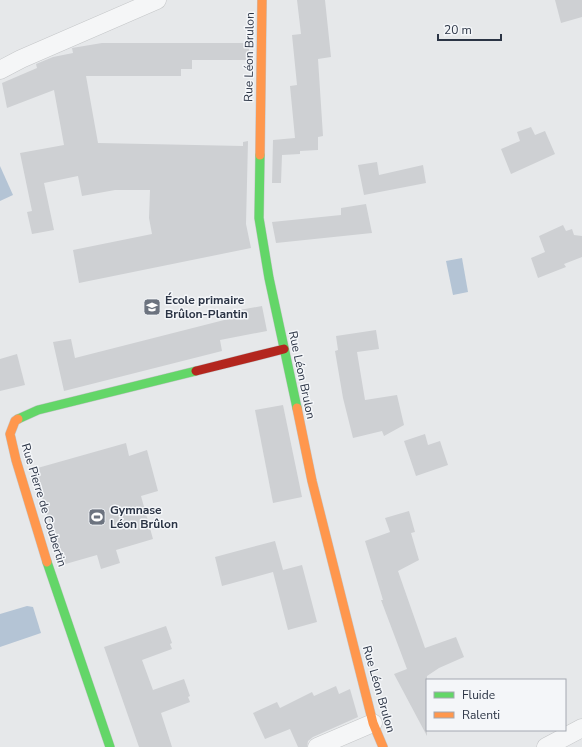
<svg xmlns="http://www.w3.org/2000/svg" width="582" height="747" font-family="'Nunito Sans',sans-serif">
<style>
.water{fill:#b4c4d5}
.building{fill:#ced0d3}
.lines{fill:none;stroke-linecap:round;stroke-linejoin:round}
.street-casing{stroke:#c4c6c8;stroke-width:19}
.fast-casing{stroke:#c4c6c8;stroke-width:10}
.slow-casing{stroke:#c4c6c8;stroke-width:10}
.jam-casing{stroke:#c4c6c8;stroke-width:10}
.street{stroke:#f5f6f7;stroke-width:18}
.fast{stroke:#63d668;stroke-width:9}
.slow{stroke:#ff974d;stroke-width:9}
.jam{stroke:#b3261e;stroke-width:9}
.labels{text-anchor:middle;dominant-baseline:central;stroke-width:3;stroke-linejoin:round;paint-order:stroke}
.street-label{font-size:12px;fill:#2b3445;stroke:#f4f6f9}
.poi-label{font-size:12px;font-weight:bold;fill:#2b3445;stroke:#f4f6f9;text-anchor:start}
</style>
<rect width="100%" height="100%" fill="#e6e8ea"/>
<g class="water">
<path d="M 0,166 L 13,195 L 0,201 Z"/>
<path d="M 462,258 L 468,292 L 453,295 L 446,261 Z"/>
<path d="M 27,606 L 33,607 L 41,633 L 0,647 L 0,614 Z"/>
</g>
<g class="building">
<path d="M 297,0 L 325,0 L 331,57 L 318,59 L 323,136 L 318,137 L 318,150 L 300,151 L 300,154 L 282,155 L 281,183 L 272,183 L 273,140 L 295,138 L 290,86 L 297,85 L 292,35 L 301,34 Z"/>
<path d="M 555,0 L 582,0 L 582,17 L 561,23 Z"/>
<path d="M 102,43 L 249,43 L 249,60 L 192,60 L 192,69 L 181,69 L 181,76 L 86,76 L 98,143 L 243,146 L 243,142 L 248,141 L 246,224 L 251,248 L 79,283 L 73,250 L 152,234 L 149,218 L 150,190 L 115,190 L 82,196 L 78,176 L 44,183 L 54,230 L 32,234 L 27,212 L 32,211 L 20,153 L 64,145 L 54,90 L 7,108 L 2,83 L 37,68 L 36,64 L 53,57 L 73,53 L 72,48 Z"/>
<path d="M 531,127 L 535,135 L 545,131 L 555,154 L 511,174 L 501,149 L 520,141 L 517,132 Z"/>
<path d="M 377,162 L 379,175 L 423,165 L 426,183 L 364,195 L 358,165 Z"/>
<path d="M 366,204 L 372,233 L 276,243 L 272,222 L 341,215 L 341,208 Z"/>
<path d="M 563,225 L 566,231 L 572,229 L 574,235 L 582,236 L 582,257 L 564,264 L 566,267 L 538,278 L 531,258 L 545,252 L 539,236 Z"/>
<path d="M 262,306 L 267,331 L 220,340 L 222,351 L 64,391 L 53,342 L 71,339 L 75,358 L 236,317 L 234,311 Z"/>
<path d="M 376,330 L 379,349 L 357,352 L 365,400 L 397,395 L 404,425 L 384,436 L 382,431 L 353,438 L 343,398 L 335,351 L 338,350 L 336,336 Z"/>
<path d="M 17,354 L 25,385 L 0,391 L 0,359 Z"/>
<path d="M 283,405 L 302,497 L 273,503 L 255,410 Z"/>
<path d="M 425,434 L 428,445 L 440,441 L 448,465 L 416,476 L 404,441 Z"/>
<path d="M 126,443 L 129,456 L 147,450 L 158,491 L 141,496 L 153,539 L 116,550 L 120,563 L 101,569 L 97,555 L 62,565 L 34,469 Z"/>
<path d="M 409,511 L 415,532 L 411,533 L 419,560 L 398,571 L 425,648 L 456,637 L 464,657 L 439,668 L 427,676 L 427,736 L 394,674 L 407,669 L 381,600 L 383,600 L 365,541 L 390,532 L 385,518 Z"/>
<path d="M 275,541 L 283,570 L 302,565 L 317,622 L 288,630 L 273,572 L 222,586 L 215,557 Z"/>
<path d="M 166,626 L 172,643 L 170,644 L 172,649 L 142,660 L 153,690 L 184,679 L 190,696 L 188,697 L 190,702 L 161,713 L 172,747 L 139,747 L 104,647 Z"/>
<path d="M 336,686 L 339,694 L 350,689 L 358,717 L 313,737 L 308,741 L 307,747 L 298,747 L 290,729 L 265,739 L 253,713 L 277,702 L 280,708 L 312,692 L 314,696 Z"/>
</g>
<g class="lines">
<g class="street-casing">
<g id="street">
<path d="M 0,70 L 21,59 L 157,0"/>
<path d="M 317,747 L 373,723"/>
<path d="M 546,747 L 582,728"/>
</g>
</g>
<g class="fast-casing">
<g id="fast">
<path d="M 260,155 L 259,218 L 269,278 L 297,408"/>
<path d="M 18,419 L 38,410 L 196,371"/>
<path d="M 47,562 L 110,747"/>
</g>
</g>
<g class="slow-casing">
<g id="slow">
<path d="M 260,155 L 262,0"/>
<path d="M 297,408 L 312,481 L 373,723 L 383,747"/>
<path d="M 18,419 L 15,421 L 10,434 L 16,460 L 47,562"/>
</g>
</g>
<g class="jam-casing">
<path id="jam" d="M 196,371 L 284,349"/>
</g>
<use href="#street" class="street"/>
<use href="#fast" class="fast"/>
<use href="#slow" class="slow"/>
<use href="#jam" class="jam"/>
</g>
<defs>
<g id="school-square" transform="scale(0.9)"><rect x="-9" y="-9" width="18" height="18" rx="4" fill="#6c737f" stroke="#f4f6f9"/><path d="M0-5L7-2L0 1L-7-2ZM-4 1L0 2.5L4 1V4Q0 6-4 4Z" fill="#fff"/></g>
<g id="stadium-square" transform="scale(0.9)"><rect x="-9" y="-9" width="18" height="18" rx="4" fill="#6c737f" stroke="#f4f6f9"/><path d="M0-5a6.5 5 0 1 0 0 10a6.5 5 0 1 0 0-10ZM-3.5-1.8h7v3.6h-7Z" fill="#fff"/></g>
</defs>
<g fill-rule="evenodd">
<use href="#school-square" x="152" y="307"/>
<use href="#stadium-square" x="97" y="517"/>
</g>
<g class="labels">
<g class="street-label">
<text transform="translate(249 57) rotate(-89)">Rue Léon Brulon</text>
<text transform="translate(302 375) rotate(78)">Rue Léon Brulon</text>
<text transform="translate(44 505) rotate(73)">Rue Pierre de Coubertin</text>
<text transform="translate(379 689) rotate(74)">Rue Léon Brulon</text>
</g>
<g class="poi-label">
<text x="165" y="300">École primaire<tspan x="165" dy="14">Brûlon-Plantin</tspan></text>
<text x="110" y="510">Gymnase<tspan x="110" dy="14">Léon Brûlon</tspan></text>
</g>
</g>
<rect x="426" y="679" width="140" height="52" fill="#f4f6f9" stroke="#a4a8b1"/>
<rect x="434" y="692" width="20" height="6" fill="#63d668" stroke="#a4a8b1"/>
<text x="462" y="699" font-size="12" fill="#2b3445">Fluide</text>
<rect x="434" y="712" width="20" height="6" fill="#ff974d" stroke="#a4a8b1"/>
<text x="462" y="719" font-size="12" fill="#2b3445">Ralenti</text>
<path d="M438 34v6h63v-6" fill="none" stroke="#2b3445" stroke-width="2"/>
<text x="444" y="34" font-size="12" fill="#2b3445" stroke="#f4f6f9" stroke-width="3" paint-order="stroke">20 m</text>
</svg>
